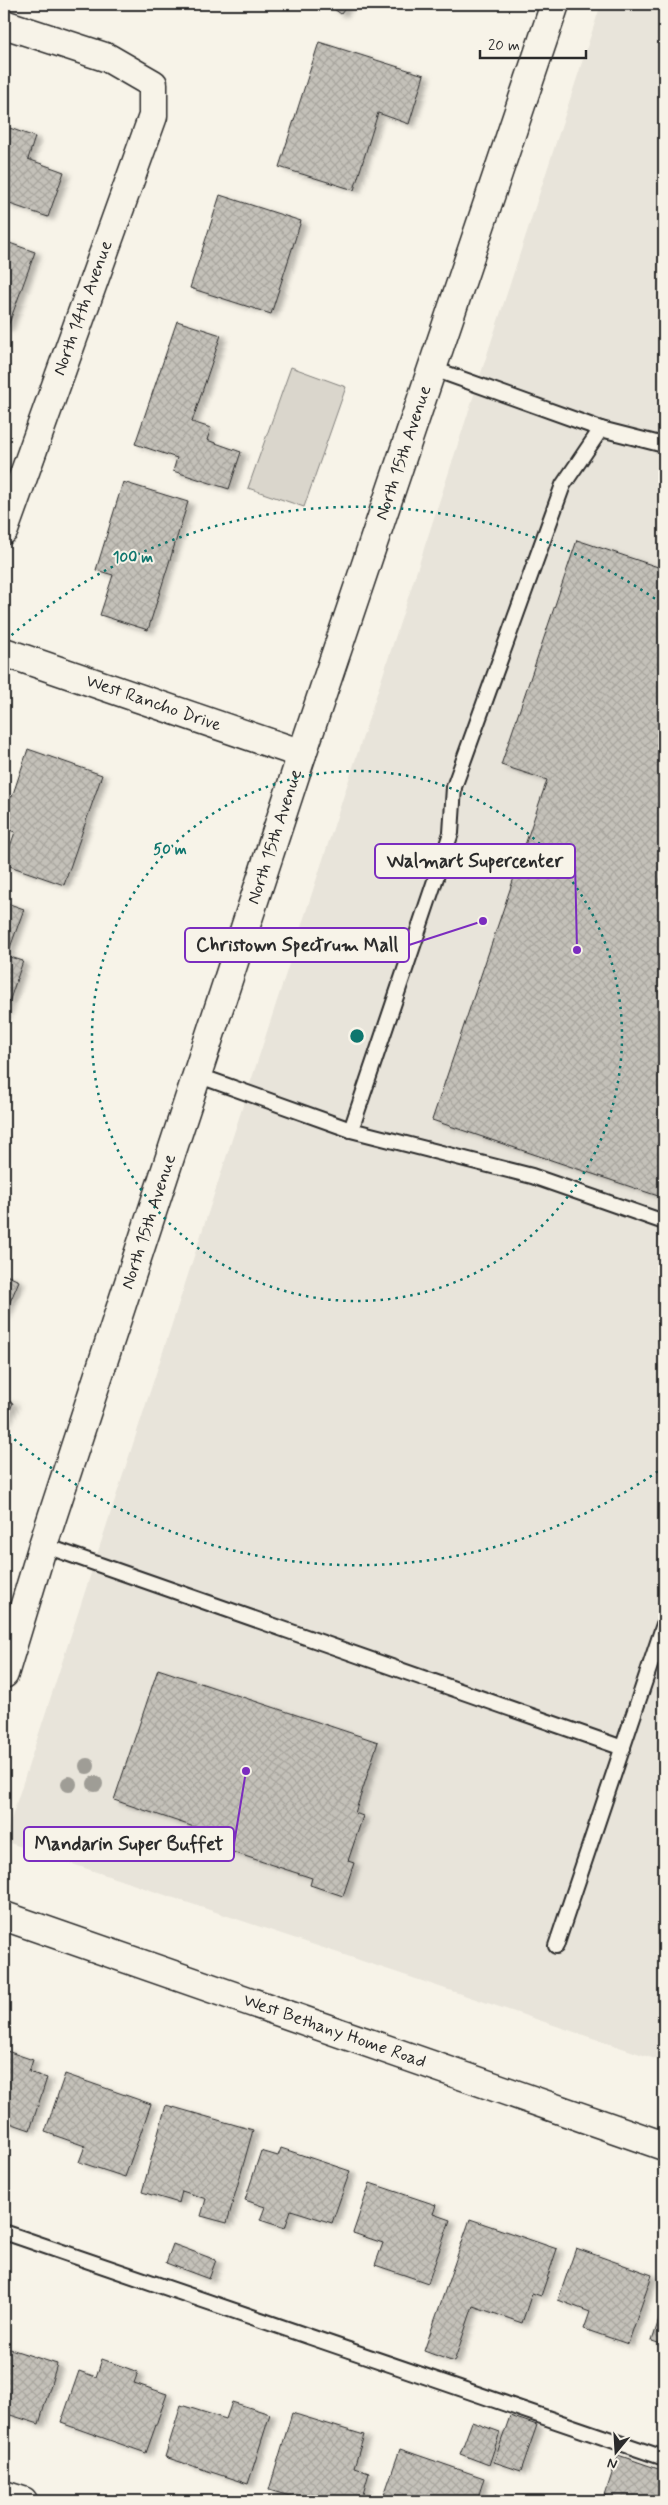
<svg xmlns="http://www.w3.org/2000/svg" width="668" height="2505" font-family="Mynerve,sans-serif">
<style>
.built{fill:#e8e4da}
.green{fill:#dad6cc;stroke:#82807c}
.building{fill:url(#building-cross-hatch);stroke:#2b2b2b;filter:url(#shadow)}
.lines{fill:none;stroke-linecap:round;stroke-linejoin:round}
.service-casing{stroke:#2b2b2b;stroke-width:18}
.minor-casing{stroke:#2b2b2b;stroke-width:31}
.tertiary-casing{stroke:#2b2b2b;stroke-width:31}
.secondary-casing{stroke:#2b2b2b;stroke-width:31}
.service{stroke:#f7f3e8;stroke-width:14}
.minor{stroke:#f7f3e8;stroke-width:28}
.tertiary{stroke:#f7f3e8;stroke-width:28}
.secondary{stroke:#f7f3e8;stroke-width:28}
.tree{fill:#9f9d96}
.ring{fill:none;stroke:#0f766e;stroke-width:2.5;stroke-dasharray:2.5 5}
.labels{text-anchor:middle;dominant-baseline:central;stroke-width:4;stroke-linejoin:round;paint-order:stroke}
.street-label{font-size:18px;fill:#2b2b2b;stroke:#f7f3e8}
.centre{fill:#0f766e;stroke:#f7f3e8;stroke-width:2.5}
.ring-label{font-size:15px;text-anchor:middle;font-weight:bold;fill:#0f766e;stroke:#f7f3e8;stroke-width:4;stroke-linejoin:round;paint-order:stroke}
.leader{fill:none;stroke:#7b2cbf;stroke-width:2}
.callout-dot{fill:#7b2cbf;stroke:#f7f3e8;stroke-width:2}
.callout{fill:#f7f3e8;stroke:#7b2cbf;stroke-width:2}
.callout-label{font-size:19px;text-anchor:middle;font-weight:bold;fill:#2b2b2b}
</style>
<defs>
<pattern id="building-cross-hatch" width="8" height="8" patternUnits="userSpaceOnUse" patternTransform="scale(1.25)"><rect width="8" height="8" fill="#c4c1b9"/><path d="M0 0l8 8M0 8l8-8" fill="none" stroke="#a9a69f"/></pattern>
<filter id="shadow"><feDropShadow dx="5.5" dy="3" stdDeviation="2.5" flood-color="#0004"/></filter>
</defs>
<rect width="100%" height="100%" fill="#f7f3e8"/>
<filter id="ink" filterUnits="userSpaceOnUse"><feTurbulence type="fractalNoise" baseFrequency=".02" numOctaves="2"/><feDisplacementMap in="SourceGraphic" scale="10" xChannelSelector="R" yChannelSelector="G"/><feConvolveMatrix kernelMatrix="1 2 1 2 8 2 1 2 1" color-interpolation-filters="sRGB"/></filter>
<g filter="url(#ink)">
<path class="built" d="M 601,4 L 664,4 L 664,2062 L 4,1841 Z"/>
<path class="green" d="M 291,367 L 346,387 L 304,507 L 248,488 Z"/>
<g class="building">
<path d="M 327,4 L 348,4 L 341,14 Z"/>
<path d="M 319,42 L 424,75 L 409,124 L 378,113 L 354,190 L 279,167 Z"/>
<path d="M 4,126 L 35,137 L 28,159 L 64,172 L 48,217 L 4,202 Z"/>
<path d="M 220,195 L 301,221 L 271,314 L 190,288 Z"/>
<path d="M 4,241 L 35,252 L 7,329 L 4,327 Z"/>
<path d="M 177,321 L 221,335 L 192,422 L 211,428 L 207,440 L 241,452 L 229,489 L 173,471 L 177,458 L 135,444 Z"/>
<path d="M 123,482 L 188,502 L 148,630 L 100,615 L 113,575 L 96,570 Z"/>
<path d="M 577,540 L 664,569 L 664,1198 L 432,1120 L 547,780 L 501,765 Z"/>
<path d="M 28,749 L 102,775 L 64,885 L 4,864 L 15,832 L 4,828 L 4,795 L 12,797 Z"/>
<path d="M 4,902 L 24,909 L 7,956 L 23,961 L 4,1017 Z"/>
<path d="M 4,1274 L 19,1281 L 4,1316 Z"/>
<path d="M 4,1399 L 13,1403 L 4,1423 Z"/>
<path d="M 158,1669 L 378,1742 L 355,1813 L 363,1816 L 348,1861 L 354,1863 L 343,1896 L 310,1885 L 312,1878 L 211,1845 L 215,1834 L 114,1800 Z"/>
<path d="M 4,2050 L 33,2060 L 29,2072 L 47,2078 L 30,2130 L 4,2121 Z"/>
<path d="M 65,2074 L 151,2104 L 125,2177 L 79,2162 L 85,2146 L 45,2132 Z"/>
<path d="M 166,2105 L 253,2130 L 227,2223 L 201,2216 L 206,2199 L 182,2191 L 179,2203 L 142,2192 Z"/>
<path d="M 281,2148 L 350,2171 L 332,2223 L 291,2210 L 285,2228 L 260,2220 L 265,2207 L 245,2200 L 261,2151 L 278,2156 Z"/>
<path d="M 370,2183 L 436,2205 L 433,2214 L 450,2220 L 428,2283 L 375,2265 L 383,2243 L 353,2233 Z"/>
<path d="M 470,2219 L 557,2249 L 541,2296 L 532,2293 L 522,2323 L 473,2306 L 454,2362 L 424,2351 Z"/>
<path d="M 173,2244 L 216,2260 L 209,2279 L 166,2263 Z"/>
<path d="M 576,2248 L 652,2275 L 628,2344 L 584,2329 L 590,2312 L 558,2300 Z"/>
<path d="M 664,2304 L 664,2345 L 652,2341 Z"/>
<path d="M 4,2347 L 57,2364 L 39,2424 L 4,2413 Z"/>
<path d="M 102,2359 L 138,2372 L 134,2383 L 167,2394 L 146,2453 L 61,2423 L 79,2371 L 96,2377 Z"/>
<path d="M 232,2402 L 270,2414 L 248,2484 L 165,2457 L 181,2405 L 226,2419 Z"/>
<path d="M 292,2413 L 364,2435 L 354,2468 L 369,2473 L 361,2501 L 307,2501 L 269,2490 Z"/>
<path d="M 510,2416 L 537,2425 L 521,2471 L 494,2462 Z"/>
<path d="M 472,2422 L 500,2432 L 489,2465 L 460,2454 Z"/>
<path d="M 400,2449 L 484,2478 L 477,2501 L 382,2501 Z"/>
<path d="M 618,2455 L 664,2471 L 664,2493 L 662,2501 L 624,2501 L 605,2495 Z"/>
<path d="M 496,2494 L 517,2501 L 493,2501 Z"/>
</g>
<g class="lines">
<g class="service-casing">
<g id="service">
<path d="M 431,368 L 601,429 L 664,445"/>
<path d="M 197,1075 L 351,1130 L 532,1176 L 664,1222"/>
<path d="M 351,1130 L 451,833 L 454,787 L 563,485 L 601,429"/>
<path d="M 43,1545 L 623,1748"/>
<path d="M 556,1946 L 664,1624"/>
<path d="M 4,2232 L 664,2458"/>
</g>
</g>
<g class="minor-casing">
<g id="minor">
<path d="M 4,24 L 108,58 L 153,84 L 153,116 L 4,530"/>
<path id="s1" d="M 4,652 L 302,754"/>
<path d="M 4,2495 L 23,2501"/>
</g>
</g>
<g class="tertiary-casing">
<g id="tertiary">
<path id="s2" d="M 4,1674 L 43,1545 L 302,754 L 555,4"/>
</g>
</g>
<g class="secondary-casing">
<g id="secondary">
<path id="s3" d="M 4,1916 L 664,2146"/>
</g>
</g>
<use href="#service" class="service"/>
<use href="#minor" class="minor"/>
<use href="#tertiary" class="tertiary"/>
<use href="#secondary" class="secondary"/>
</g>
<g class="tree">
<circle cx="87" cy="1766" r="8"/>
<circle cx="69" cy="1784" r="8"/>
<circle cx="95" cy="1784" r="8"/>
</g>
</g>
<g class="ring">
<circle cx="357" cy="1036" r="265"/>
<path d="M664 1467A529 529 0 0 1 6 1432M6 640A529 529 0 0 1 664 605"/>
</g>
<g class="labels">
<g class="street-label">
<text transform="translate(83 308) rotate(-70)">North 14th Avenue</text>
<text stroke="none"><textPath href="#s2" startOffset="1285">North 15th Avenue</textPath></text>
<text stroke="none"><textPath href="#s1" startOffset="158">West Rancho Drive</textPath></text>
<text stroke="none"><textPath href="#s2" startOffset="880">North 15th Avenue</textPath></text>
<text stroke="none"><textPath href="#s2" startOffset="475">North 15th Avenue</textPath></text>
<text stroke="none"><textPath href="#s3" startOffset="350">West Bethany Home Road</textPath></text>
</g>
</g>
<circle cx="357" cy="1036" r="8" class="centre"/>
<g class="ring-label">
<text x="133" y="562">100 m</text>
<text x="170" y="854">50 m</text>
</g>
<path class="leader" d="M577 950L575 861M483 921L409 945M246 1771L234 1844"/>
<g class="callout-dot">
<circle cx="577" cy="950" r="5"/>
<circle cx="483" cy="921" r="5"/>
<circle cx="246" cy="1771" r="5"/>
</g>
<g class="callout">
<rect x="375" y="844" width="200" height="34" rx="5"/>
<rect x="185" y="928" width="224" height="34" rx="5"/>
<rect x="24" y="1827" width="210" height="34" rx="5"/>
</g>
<g class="callout-label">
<text x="475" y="867">Walmart Supercenter</text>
<text x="297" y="951">Christown Spectrum Mall</text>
<text x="129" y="1850">Mandarin Super Buffet</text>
</g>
<rect width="668" height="2505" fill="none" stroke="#f7f3e8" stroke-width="20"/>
<rect x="10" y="10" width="648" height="2485" fill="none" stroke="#2b2b2b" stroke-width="2" filter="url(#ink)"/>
<g transform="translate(616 2452) rotate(198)" stroke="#f7f3e8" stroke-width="4" paint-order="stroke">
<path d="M0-4L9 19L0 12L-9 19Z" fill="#2b2b2b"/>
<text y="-8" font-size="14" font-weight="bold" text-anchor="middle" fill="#2b2b2b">N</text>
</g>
<path d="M480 50v8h106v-8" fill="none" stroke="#2b2b2b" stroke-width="2.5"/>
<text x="488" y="50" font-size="15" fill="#2b2b2b" stroke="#f7f3e8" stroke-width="4" paint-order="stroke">20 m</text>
</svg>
